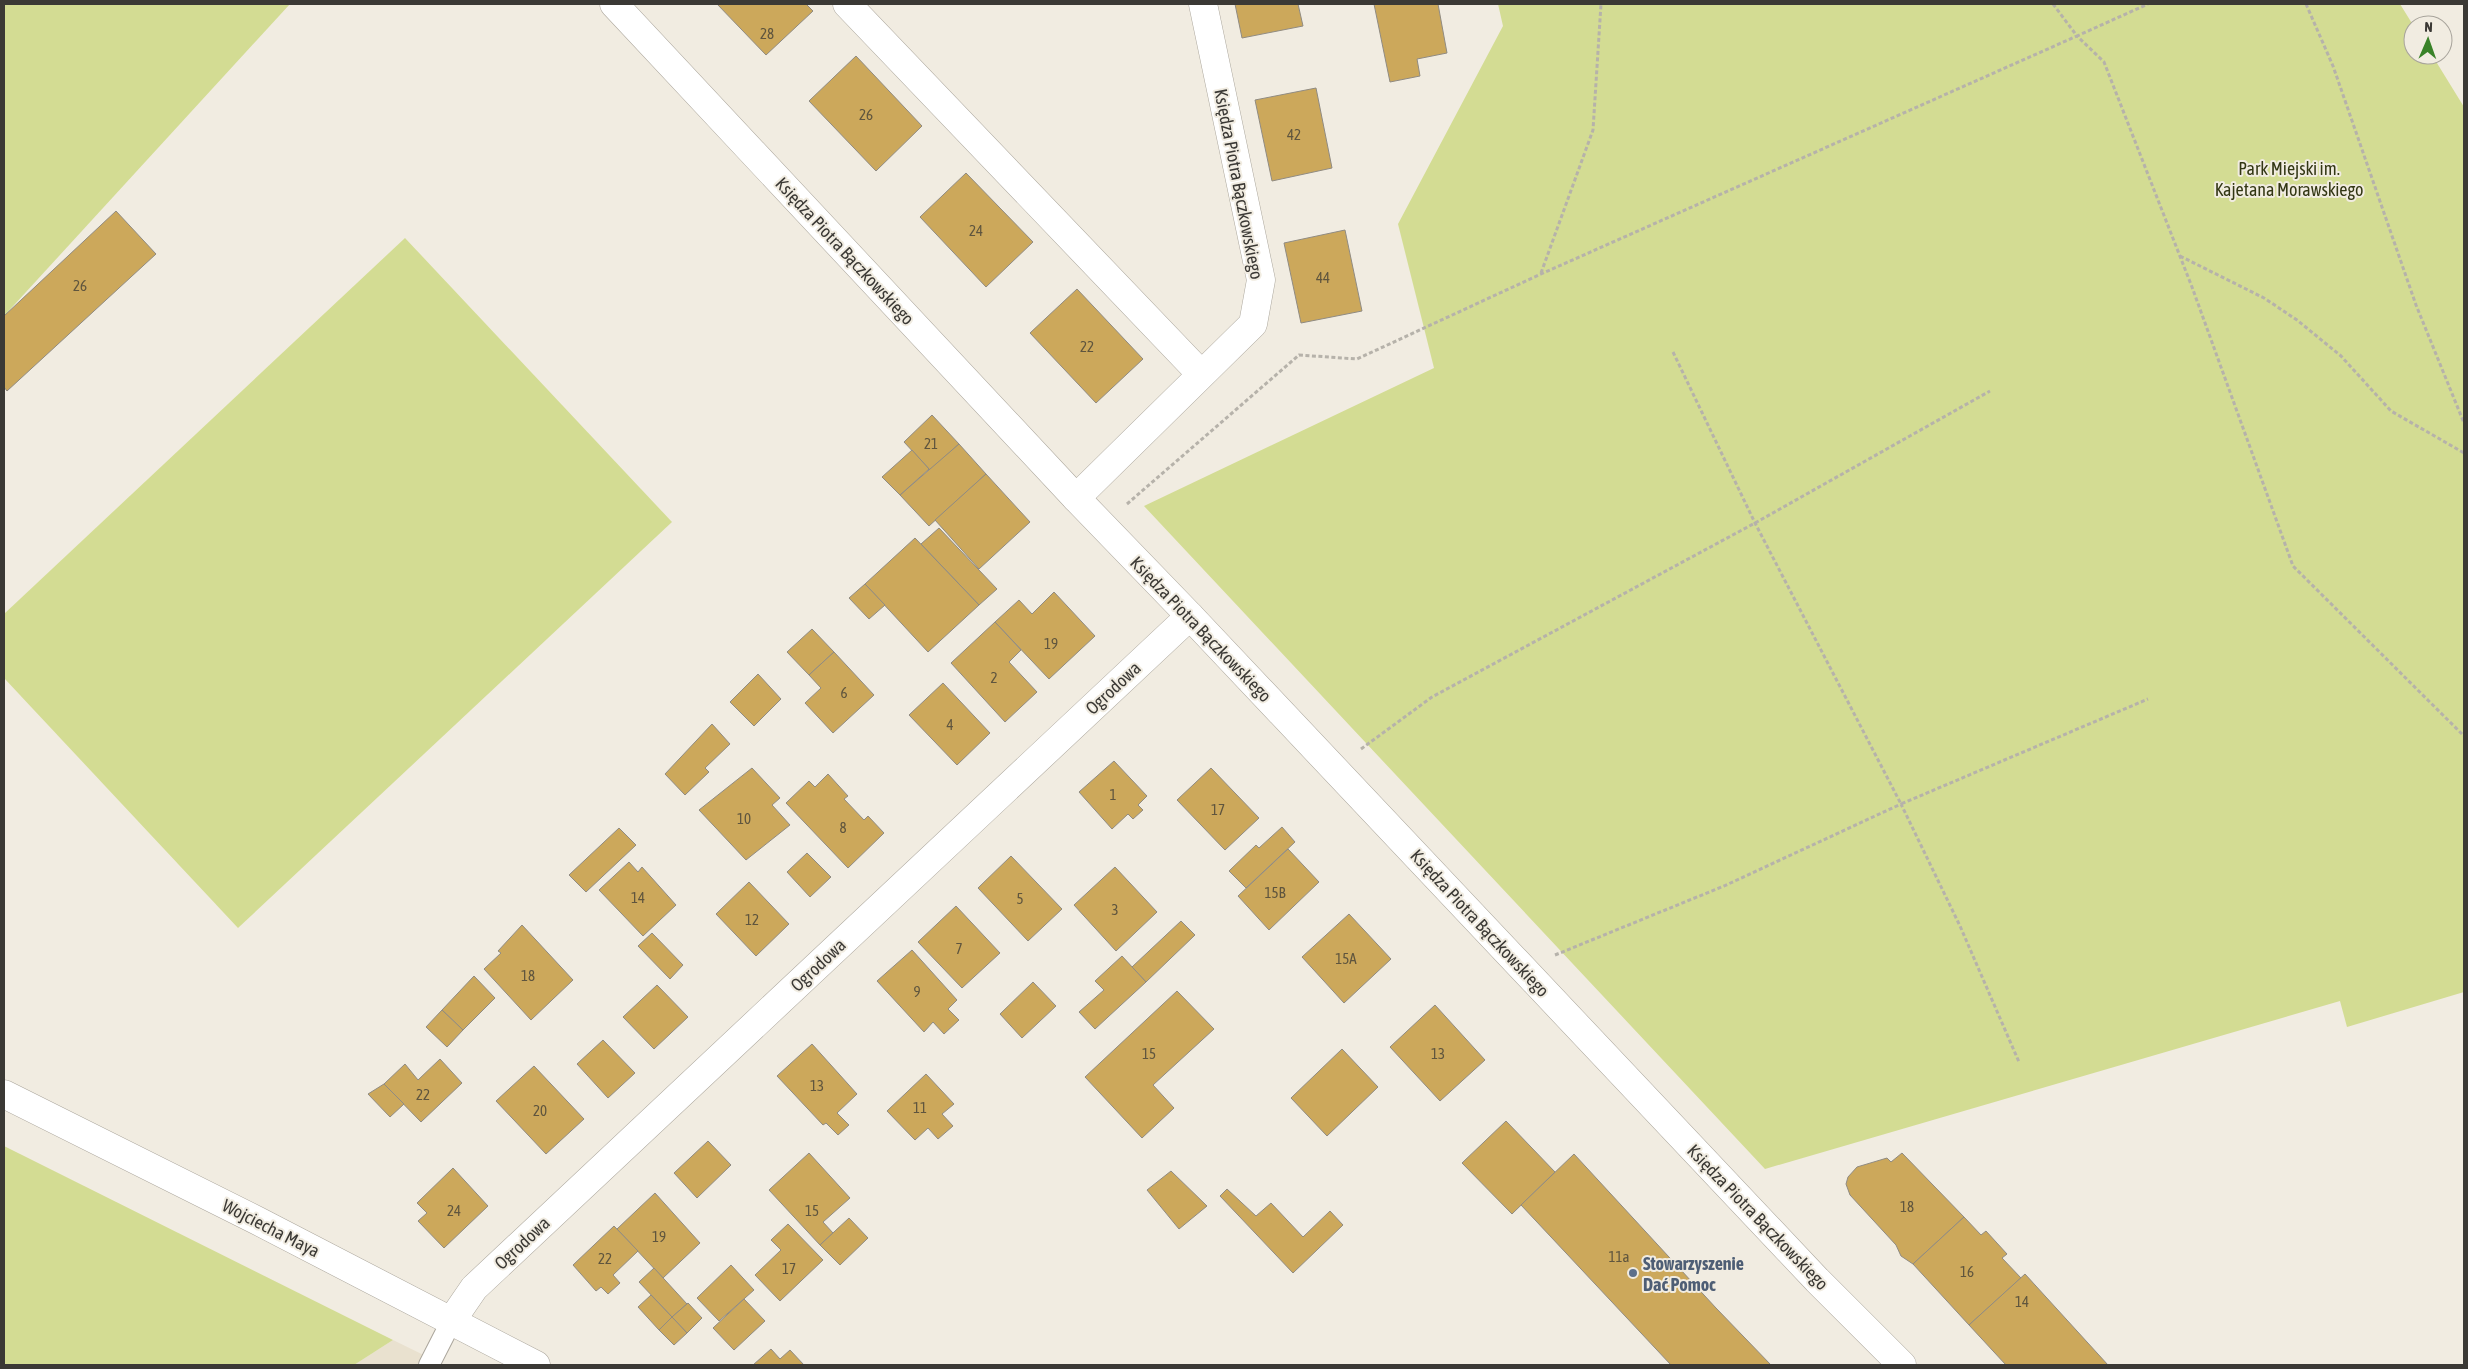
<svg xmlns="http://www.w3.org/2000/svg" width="2468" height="1369" font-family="'Asap Condensed',sans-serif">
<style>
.built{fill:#e9e1cf}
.green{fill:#d3dc93}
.building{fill:#cca85b;stroke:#908b82}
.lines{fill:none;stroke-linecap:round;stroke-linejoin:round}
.lane-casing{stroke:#aba69c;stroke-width:22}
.street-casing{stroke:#aba69c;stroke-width:29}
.path{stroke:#b6b2aa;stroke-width:3;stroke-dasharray:4 2.5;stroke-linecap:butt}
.lane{stroke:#fff;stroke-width:20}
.street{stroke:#fff;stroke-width:28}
.service-dot{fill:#5c6f8a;stroke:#f1ece1;stroke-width:2}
.labels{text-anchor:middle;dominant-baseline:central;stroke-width:4;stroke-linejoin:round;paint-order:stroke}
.number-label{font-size:15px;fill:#5f553e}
.park-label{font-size:18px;fill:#333714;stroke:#f1ece1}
.street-label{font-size:18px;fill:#3b3935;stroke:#f1ece1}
.service-label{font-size:18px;font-weight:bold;fill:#4e5e75;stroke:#f1ece1;text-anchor:start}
</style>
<rect width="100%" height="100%" fill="#f1ece1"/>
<path class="built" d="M 393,1340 L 444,1365 L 354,1365 Z"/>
<g class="green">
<path d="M 4,4 L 290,4 L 4,316 Z"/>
<path d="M 1498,4 L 2400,4 L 2413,25 L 2413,55 L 2432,55 L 2464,107 L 2464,992 L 2347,1027 L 2340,1001 L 1765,1169 L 1144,506 L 1434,368 L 1398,224 L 1503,26 Z"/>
<path d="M 405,238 L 672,522 L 238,928 L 4,678 L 4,614 Z"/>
<path d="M 4,1146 L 393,1340 L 354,1365 L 4,1365 Z"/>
</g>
<g class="building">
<path d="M 717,4 L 806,4 L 813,11 L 766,55 Z"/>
<path d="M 1235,4 L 1298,4 L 1303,26 L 1242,38 Z"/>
<path d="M 1374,4 L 1438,4 L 1447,53 L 1417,59 L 1420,76 L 1390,82 Z"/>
<path d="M 856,56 L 922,126 L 876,171 L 809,101 Z"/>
<path d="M 1316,88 L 1332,168 L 1272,181 L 1255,100 Z"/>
<path d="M 966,173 L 1033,242 L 986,287 L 920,217 Z"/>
<path d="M 116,211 L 156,254 L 7,391 L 4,387 L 4,316 Z"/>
<path d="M 1345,230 L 1362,311 L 1301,323 L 1284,243 Z"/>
<path d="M 1077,289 L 1143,359 L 1096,403 L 1030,333 Z"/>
<path d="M 932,415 L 959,444 L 930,470 L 904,442 Z"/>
<path d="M 959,444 L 986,474 L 929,526 L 900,495 Z"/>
<path d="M 912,450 L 929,469 L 900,495 L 882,477 Z"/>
<path d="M 986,474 L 1030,522 L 979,569 L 935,520 Z"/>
<path d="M 939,528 L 997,589 L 979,605 L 921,544 Z"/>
<path d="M 915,538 L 979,605 L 928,652 L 865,584 Z"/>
<path d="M 865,584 L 885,605 L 869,619 L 849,598 Z"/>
<path d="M 1054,592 L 1095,636 L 1049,679 L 995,622 L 1019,600 L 1032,614 Z"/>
<path d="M 995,622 L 1021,650 L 1009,662 L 1037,692 L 1005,722 L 951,663 Z"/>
<path d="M 812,629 L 834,652 L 809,675 L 787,652 Z"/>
<path d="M 834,652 L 874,695 L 833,733 L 805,703 L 821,688 L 809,675 Z"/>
<path d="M 758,674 L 781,699 L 754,726 L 730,702 Z"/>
<path d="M 943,683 L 990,733 L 957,765 L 909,715 Z"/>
<path d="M 712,724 L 730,744 L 705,768 L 709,772 L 685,795 L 665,774 Z"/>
<path d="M 1114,761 L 1147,796 L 1138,805 L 1143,810 L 1133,819 L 1128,814 L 1112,829 L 1079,792 Z"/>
<path d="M 752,768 L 780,798 L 772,805 L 790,825 L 746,860 L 699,810 Z"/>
<path d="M 1211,768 L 1259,818 L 1225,850 L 1177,800 Z"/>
<path d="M 828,774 L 848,796 L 844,799 L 864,820 L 868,816 L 884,833 L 848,868 L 786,803 L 809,781 L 815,787 Z"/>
<path d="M 1282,827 L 1295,842 L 1246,888 L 1229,871 L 1256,845 L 1259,848 Z"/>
<path d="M 619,828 L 636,845 L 586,892 L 569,875 Z"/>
<path d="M 1288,849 L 1319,882 L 1269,930 L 1238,896 Z"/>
<path d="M 807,853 L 831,877 L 810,897 L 787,872 Z"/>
<path d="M 1011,856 L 1062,909 L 1028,941 L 978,888 Z"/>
<path d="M 629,862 L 638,872 L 642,867 L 676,905 L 643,936 L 599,890 Z"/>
<path d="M 1115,867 L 1157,912 L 1116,951 L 1074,905 Z"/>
<path d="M 749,882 L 789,924 L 756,956 L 716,914 Z"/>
<path d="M 956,906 L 1000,953 L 962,988 L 918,942 Z"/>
<path d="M 1349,914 L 1391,959 L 1344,1003 L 1302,957 Z"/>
<path d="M 1181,921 L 1195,935 L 1146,982 L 1132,967 Z"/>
<path d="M 522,925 L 573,980 L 531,1020 L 484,969 L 501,953 L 498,951 Z"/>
<path d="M 652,933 L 683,965 L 670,979 L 638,946 Z"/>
<path d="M 912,950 L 957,1000 L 948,1009 L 959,1020 L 944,1034 L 933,1022 L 924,1032 L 877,981 Z"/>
<path d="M 1122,956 L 1146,982 L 1095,1029 L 1079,1012 L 1104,990 L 1095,981 Z"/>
<path d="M 474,976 L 495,998 L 463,1030 L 442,1010 Z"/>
<path d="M 1033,982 L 1056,1006 L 1022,1038 L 1000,1014 Z"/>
<path d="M 657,985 L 688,1017 L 654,1049 L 623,1017 Z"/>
<path d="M 1177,991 L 1214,1029 L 1153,1085 L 1174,1108 L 1142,1138 L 1085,1077 Z"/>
<path d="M 1435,1005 L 1485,1060 L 1440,1101 L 1390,1047 Z"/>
<path d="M 442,1010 L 463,1030 L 447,1047 L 426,1027 Z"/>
<path d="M 603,1040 L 635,1073 L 608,1098 L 577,1064 Z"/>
<path d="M 812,1044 L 857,1094 L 837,1113 L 849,1125 L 838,1135 L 826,1123 L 823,1125 L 777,1076 Z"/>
<path d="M 1342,1049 L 1378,1087 L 1327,1136 L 1291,1098 Z"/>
<path d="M 440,1059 L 462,1083 L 421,1122 L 384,1084 L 405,1064 L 418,1080 Z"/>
<path d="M 534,1066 L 584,1119 L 546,1154 L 496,1101 Z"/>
<path d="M 926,1074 L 954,1104 L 942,1114 L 953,1126 L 938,1139 L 928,1128 L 915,1140 L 887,1111 Z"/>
<path d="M 384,1084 L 404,1104 L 390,1117 L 368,1094 Z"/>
<path d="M 1506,1121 L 1555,1172 L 1512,1214 L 1462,1163 Z"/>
<path d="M 708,1141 L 731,1165 L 697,1198 L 674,1173 Z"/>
<path d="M 809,1153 L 850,1198 L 823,1222 L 833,1233 L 820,1245 L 769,1190 Z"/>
<path d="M 1902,1153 L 1964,1217 L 1913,1264 L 1901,1256 L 1896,1245 L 1850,1195 L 1846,1184 L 1848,1177 L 1857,1167 L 1887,1158 L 1891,1162 Z"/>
<path d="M 1574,1154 L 1716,1308 L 1771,1365 L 1671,1365 L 1521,1205 Z"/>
<path d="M 453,1168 L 488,1206 L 444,1248 L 418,1221 L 427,1213 L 417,1203 Z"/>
<path d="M 1171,1171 L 1207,1206 L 1179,1229 L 1147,1190 Z"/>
<path d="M 1227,1189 L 1256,1216 L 1271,1203 L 1303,1237 L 1330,1211 L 1343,1225 L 1293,1273 L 1220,1196 Z"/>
<path d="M 655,1193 L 700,1243 L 663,1278 L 617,1229 Z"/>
<path d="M 1964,1217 L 1981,1235 L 1986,1231 L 2007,1254 L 2002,1258 L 2021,1278 L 1969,1325 L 1913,1264 Z"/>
<path d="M 849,1218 L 868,1238 L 840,1265 L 820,1245 Z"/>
<path d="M 788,1224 L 823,1260 L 780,1301 L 755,1275 L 781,1250 L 771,1240 Z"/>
<path d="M 614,1226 L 638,1251 L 613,1275 L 620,1283 L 608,1294 L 601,1287 L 596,1291 L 573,1265 Z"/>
<path d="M 731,1265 L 754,1290 L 719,1321 L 697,1298 Z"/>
<path d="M 654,1268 L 687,1304 L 672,1317 L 639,1282 Z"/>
<path d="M 2025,1274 L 2108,1365 L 2006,1365 L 1969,1325 Z"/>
<path d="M 651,1295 L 672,1317 L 659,1330 L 638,1307 Z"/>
<path d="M 744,1299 L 765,1321 L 734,1350 L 713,1328 Z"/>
<path d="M 688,1303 L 702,1318 L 687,1333 L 672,1317 Z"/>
<path d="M 672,1317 L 687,1333 L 674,1345 L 659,1330 Z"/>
<path d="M 771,1349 L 780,1359 L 790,1350 L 804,1365 L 753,1365 Z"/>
</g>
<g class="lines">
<g class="lane-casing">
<path id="lane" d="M 429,1365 L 452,1320"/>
</g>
<g class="street-casing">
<g id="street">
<path d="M 614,4 L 1076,498 L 1190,616 L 1817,1280 L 1902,1365"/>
<path d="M 847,4 L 1201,374"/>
<path d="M 1076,498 L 1253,324 L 1261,280 L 1203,4"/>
<path d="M 4,1094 L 258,1221 L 536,1365"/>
<path d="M 452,1320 L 474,1288 L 1190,616"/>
</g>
</g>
<g class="path">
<path d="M 2053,4 L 2077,36 L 2148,4"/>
<path d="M 2306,4 L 2333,66 L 2416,305 L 2464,423"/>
<path d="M 2180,256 L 2264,298 L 2297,320 L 2341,356 L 2391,411 L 2464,453"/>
<path d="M 1541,273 L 1593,130 L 1601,4"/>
<path d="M 1673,352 L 1755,523 L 1901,804 L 2148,699"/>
<path d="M 1127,504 L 1299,355 L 1357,359 L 1541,274 L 2077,36 L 2104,62 L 2192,287 L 2293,566 L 2464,736"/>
<path d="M 1361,749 L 1432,697 L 1755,523 L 1990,391"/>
<path d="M 1555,955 L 1724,886 L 1901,804 L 1960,926 L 2019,1062"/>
</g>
<use href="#lane" class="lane"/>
<use href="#street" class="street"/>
</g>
<circle class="service-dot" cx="1633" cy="1273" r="5"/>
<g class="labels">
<g class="number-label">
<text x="767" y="33">28</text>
<text x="866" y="114">26</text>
<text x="1294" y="134">42</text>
<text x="976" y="230">24</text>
<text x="1323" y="277">44</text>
<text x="80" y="285">26</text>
<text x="1087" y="346">22</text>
<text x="931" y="443">21</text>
<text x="1051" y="643">19</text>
<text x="994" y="677">2</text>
<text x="844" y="692">6</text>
<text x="950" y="724">4</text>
<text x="1113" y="794">1</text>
<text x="1218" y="809">17</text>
<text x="744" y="818">10</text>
<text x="843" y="827">8</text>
<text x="1275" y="892">15B</text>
<text x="638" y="897">14</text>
<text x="1020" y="898">5</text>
<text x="1115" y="909">3</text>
<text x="752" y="919">12</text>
<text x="959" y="948">7</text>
<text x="1346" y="958">15A</text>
<text x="528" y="975">18</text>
<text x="917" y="991">9</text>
<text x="1149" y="1053">15</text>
<text x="1438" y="1053">13</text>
<text x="817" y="1085">13</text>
<text x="423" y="1094">22</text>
<text x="920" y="1107">11</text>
<text x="540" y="1110">20</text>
<text x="1907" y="1206">18</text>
<text x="454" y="1210">24</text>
<text x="812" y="1210">15</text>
<text x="659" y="1236">19</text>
<text x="1619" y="1256">11a</text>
<text x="605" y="1258">22</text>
<text x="789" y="1268">17</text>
<text x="1967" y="1271">16</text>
<text x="2022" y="1301">14</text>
</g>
<g class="park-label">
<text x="2289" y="168">Park Miejski im.<tspan x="2289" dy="21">Kajetana Morawskiego</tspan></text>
</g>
<g class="street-label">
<text transform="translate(1239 184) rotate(79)">Księdza Piotra Bączkowskiego</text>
<text transform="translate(845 251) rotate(47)">Księdza Piotra Bączkowskiego</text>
<text transform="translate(1201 629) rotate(46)">Księdza Piotra Bączkowskiego</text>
<text transform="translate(1113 688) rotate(-43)">Ogrodowa</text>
<text transform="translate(1480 923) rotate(47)">Księdza Piotra Bączkowskiego</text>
<text transform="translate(818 965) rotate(-43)">Ogrodowa</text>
<text transform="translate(1758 1217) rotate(46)">Księdza Piotra Bączkowskiego</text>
<text transform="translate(271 1228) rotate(27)">Wojciecha Maya</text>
<text transform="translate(522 1243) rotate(-43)">Ogrodowa</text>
</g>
<g class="service-label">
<text x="1643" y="1263">Stowarzyszenie<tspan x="1643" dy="21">Dać Pomoc</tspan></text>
</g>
</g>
<rect width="2468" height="1369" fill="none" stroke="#3b3935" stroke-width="10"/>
<g transform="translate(2428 40) rotate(2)"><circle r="24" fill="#f1ece1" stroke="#a8a49c"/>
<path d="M0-4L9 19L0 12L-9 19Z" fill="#398228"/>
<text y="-8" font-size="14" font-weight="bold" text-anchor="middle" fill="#3b3935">N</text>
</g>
</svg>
